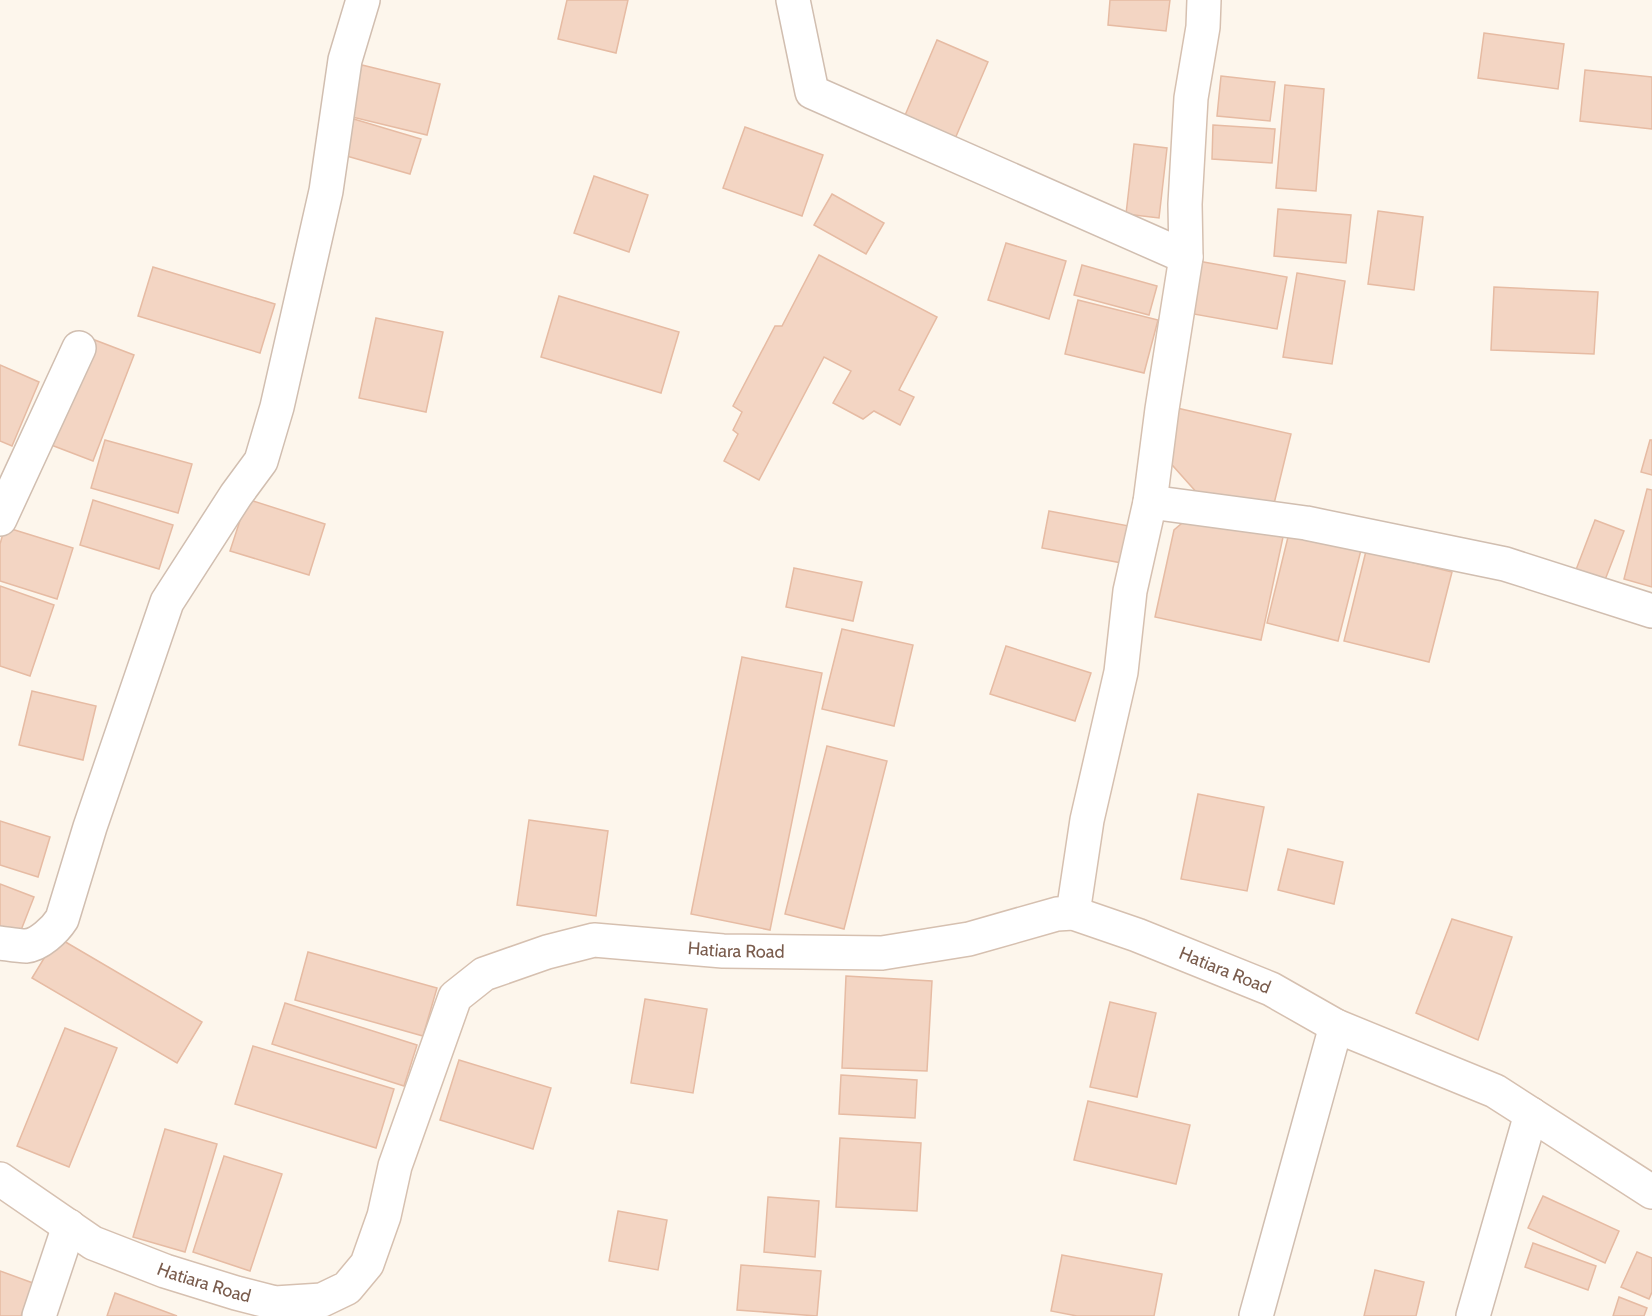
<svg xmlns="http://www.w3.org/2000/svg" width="1652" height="1316" font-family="Cabin,sans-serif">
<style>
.building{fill:#f3d5c3;stroke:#e6bba3;stroke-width:1.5}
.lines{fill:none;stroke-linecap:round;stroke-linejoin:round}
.street-casing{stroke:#d1beb0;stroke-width:36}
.secondary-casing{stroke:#d6c0b0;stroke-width:36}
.street{stroke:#fff;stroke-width:33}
.secondary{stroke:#fff;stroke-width:33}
.labels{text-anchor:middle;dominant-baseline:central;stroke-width:4.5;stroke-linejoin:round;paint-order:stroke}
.street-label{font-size:18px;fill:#7a5c4d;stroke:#fffaf3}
</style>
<rect width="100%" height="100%" fill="#fdf6ec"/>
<g class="building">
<path d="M 567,0 L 628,0 L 616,53 L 558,39 Z"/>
<path d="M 1110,0 L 1170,0 L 1166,31 L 1108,25 Z"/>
<path d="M 1484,33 L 1564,44 L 1558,89 L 1478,78 Z"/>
<path d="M 937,40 L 988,62 L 954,141 L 903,120 Z"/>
<path d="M 362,65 L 440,84 L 427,135 L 348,116 Z"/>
<path d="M 1585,70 L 1652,77 L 1652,129 L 1580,121 Z"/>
<path d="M 1221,76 L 1275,82 L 1270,121 L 1217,116 Z"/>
<path d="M 1285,85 L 1324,89 L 1316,191 L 1276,188 Z"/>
<path d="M 347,117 L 421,139 L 410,174 L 336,153 Z"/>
<path d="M 1213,125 L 1275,129 L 1272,163 L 1212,159 Z"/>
<path d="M 745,127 L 823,155 L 802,216 L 723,188 Z"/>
<path d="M 1134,144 L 1167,148 L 1159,218 L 1126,214 Z"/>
<path d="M 594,176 L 648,195 L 629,252 L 574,233 Z"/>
<path d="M 832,194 L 884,223 L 866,254 L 814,225 Z"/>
<path d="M 1278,209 L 1351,215 L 1346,263 L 1274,256 Z"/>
<path d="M 1378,211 L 1423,217 L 1414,290 L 1368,284 Z"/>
<path d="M 1006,243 L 1066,261 L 1049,319 L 988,300 Z"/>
<path d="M 819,255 L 937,317 L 899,390 L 914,397 L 900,425 L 874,411 L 863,419 L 833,403 L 851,371 L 824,357 L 759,480 L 724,461 L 738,434 L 733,430 L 742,412 L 733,406 L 775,326 L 782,326 Z"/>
<path d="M 1198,261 L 1287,277 L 1277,329 L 1188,313 Z"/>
<path d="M 1082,265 L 1157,286 L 1149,315 L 1074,295 Z"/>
<path d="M 153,267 L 275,304 L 260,353 L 138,316 Z"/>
<path d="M 1297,273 L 1345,281 L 1332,364 L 1283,357 Z"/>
<path d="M 1494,287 L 1598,292 L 1594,354 L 1491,350 Z"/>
<path d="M 559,296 L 679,332 L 661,393 L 541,357 Z"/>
<path d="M 1078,300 L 1158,320 L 1144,373 L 1065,354 Z"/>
<path d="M 376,318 L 443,332 L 426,412 L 359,398 Z"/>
<path d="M 87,337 L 134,355 L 93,461 L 46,443 Z"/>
<path d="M 0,365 L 39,382 L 12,446 L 0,441 Z"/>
<path d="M 1177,408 L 1291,434 L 1272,512 L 1199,495 L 1165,457 Z"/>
<path d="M 105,440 L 192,464 L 178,513 L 91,488 Z"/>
<path d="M 1650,440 L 1652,440 L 1652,475 L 1641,472 Z"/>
<path d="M 1647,489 L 1652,490 L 1652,587 L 1624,579 Z"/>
<path d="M 247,499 L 325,524 L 309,575 L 230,551 Z"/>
<path d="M 93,500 L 173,525 L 159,569 L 80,545 Z"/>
<path d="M 1049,511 L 1129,526 L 1122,563 L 1042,548 Z"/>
<path d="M 1188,518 L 1283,537 L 1261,640 L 1155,617 L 1174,530 Z"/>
<path d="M 1595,520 L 1624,531 L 1603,585 L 1574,575 Z"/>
<path d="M 5,527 L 73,548 L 57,599 L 0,581 L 0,544 Z"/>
<path d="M 1289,533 L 1361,550 L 1338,641 L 1267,623 Z"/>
<path d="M 1366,551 L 1452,572 L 1429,662 L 1344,641 Z"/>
<path d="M 794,568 L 862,582 L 853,621 L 786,607 Z"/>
<path d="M 0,586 L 54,605 L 30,676 L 0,666 Z"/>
<path d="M 842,629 L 913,645 L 894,726 L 822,709 Z"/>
<path d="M 1006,646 L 1091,673 L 1075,721 L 990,694 Z"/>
<path d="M 742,657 L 822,673 L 770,930 L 691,914 Z"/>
<path d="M 32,691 L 96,706 L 83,760 L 19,745 Z"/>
<path d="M 827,746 L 887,761 L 844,929 L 785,914 Z"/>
<path d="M 1198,794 L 1264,807 L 1247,891 L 1181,879 Z"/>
<path d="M 529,820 L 608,831 L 596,916 L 517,905 Z"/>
<path d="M 0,821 L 50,837 L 38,877 L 0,865 Z"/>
<path d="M 1288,849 L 1343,862 L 1334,904 L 1278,890 Z"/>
<path d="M 0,884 L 34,897 L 16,943 L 0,936 Z"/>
<path d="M 1452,919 L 1512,937 L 1478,1040 L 1416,1013 Z"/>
<path d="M 57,937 L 202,1022 L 177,1063 L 32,978 Z"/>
<path d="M 308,952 L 437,988 L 423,1036 L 295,1000 Z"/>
<path d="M 846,976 L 932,981 L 927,1071 L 842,1068 Z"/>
<path d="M 645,999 L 707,1009 L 693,1093 L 631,1083 Z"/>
<path d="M 1110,1002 L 1156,1013 L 1137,1097 L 1090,1087 Z"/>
<path d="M 285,1003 L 417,1045 L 404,1086 L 272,1044 Z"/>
<path d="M 65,1028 L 117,1048 L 69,1167 L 17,1146 Z"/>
<path d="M 253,1046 L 394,1089 L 376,1148 L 235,1104 Z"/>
<path d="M 459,1060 L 551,1088 L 533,1149 L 440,1120 Z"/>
<path d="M 841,1075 L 917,1080 L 915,1118 L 839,1114 Z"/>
<path d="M 1088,1101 L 1190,1125 L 1176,1184 L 1074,1160 Z"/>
<path d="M 165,1129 L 217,1144 L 185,1252 L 133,1237 Z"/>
<path d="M 840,1138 L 921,1143 L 917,1211 L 836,1207 Z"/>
<path d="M 224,1156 L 282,1174 L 250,1271 L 193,1252 Z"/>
<path d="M 1543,1196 L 1619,1231 L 1605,1263 L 1528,1228 Z"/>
<path d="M 768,1197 L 819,1201 L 815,1257 L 764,1252 Z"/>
<path d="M 618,1211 L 667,1220 L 658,1270 L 609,1261 Z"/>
<path d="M 1533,1243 L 1596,1266 L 1588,1290 L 1525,1267 Z"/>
<path d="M 1637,1252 L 1652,1258 L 1652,1292 L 1649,1299 L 1621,1287 Z"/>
<path d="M 1062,1255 L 1162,1274 L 1154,1316 L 1077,1316 L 1051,1311 Z"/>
<path d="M 741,1265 L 821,1271 L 817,1316 L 737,1310 Z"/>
<path d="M 1375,1270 L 1424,1282 L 1416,1316 L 1364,1316 Z"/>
<path d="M 0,1271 L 33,1283 L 21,1316 L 0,1316 Z"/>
<path d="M 115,1293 L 177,1316 L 107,1316 Z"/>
<path d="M 1619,1297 L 1647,1308 L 1644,1316 L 1613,1316 Z"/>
</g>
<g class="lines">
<g class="street-casing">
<g id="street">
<path d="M 793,0 L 812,92 L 1186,257"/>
<path d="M 1150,502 L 1306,523 L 1505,564 L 1652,611"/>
<path d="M 0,519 L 79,348"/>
<path d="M 0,943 C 8,944 18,946 26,946 C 39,945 55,930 62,919 L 90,827 L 167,602 L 236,495 L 261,461 L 277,407 L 326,191 L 345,60 L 363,0"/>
<path d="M 39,1316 L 69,1226"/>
<path d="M 1256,1316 L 1336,1026"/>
<path d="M 1473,1316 L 1531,1114"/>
</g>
</g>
<g class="secondary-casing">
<g id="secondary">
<path d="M 1073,913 L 1087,820 L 1121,672 L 1130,591 L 1150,502 L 1162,409 L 1186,257 L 1185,204 L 1191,98 L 1203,27 L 1204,0"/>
<path id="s1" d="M 0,1179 L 93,1243 L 165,1271 L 236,1293 L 275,1303 L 322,1300 L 347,1288 L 367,1264 L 384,1216 L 395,1166 L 455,997 L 484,974 L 547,952 L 594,940 L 723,951 L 882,953 L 969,939 L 1057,914 L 1073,913 L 1137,935 L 1271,989 L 1336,1026 L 1495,1091 L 1652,1192"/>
</g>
</g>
<use href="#street" class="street"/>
<use href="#secondary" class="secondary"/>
</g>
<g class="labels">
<g class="street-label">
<text stroke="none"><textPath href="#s1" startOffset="987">Hatiara Road</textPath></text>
<text stroke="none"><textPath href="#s1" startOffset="1491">Hatiara Road</textPath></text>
<text stroke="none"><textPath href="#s1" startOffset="231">Hatiara Road</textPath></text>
</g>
</g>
</svg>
